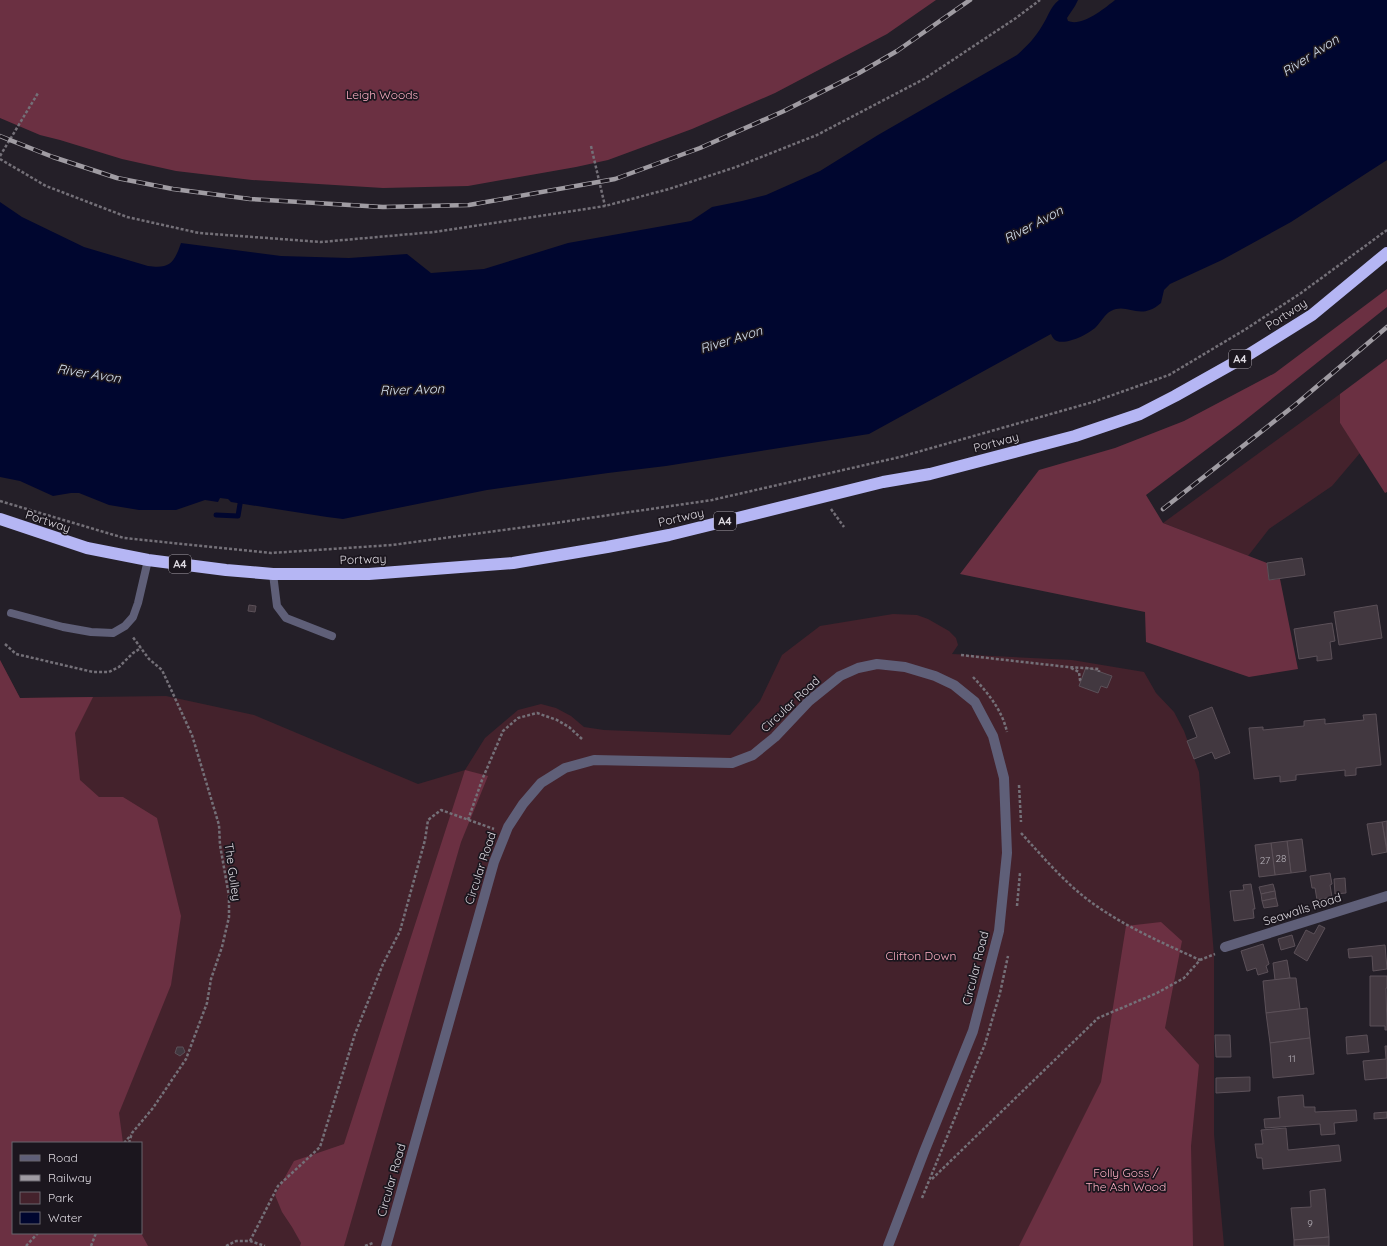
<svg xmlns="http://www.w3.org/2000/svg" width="1387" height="1246" font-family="Quicksand,sans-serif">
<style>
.green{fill:#44222c;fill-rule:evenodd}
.forest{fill:#6b3042}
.water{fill:#00062f}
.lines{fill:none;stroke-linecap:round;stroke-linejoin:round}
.stream{stroke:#00062f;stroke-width:5}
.building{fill:#423840;stroke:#5b5058}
.path{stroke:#747078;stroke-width:2.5;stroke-dasharray:3 2;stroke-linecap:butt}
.lane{stroke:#5f5f78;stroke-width:8}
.street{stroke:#5f5f78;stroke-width:10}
.highway{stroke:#b5b6f4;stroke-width:12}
.rail-casing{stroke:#a09ca3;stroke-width:4.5}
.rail{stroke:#1b161e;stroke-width:3;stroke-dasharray:9;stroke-linecap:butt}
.labels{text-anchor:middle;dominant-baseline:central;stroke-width:3.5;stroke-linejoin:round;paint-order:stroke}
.number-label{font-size:10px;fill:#b6b1b8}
.shield{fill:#1b161e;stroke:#a39ea6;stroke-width:1}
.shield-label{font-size:11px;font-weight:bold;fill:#ddd9e0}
.park-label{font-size:12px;fill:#fbaec2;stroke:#1b161e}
.street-label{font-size:12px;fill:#ddd9e0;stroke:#1b161e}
.water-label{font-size:13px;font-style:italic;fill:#d7e2f1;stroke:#1b161e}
</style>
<rect width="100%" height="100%" fill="#241f28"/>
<g class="green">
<path d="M 1340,394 L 1340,423 L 1360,453 L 1332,486 L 1269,529 L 1248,556 L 1163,523 Z"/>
<path d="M 893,614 L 917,615 L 928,619 L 949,631 L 956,638 L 958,645 L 952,654 L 1072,660 L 1144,672 L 1156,693 L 1174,712 L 1184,731 L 1199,772 L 1214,955 L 1214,1134 L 1224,1246 L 0,1246 L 0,660 L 20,698 L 166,696 L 254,715 L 418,784 L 465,770 L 485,738 L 518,710 L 541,704 L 556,708 L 571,716 L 584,727 L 604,730 L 730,735 L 760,701 L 782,655 L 820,626 ZM 13,1143 L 141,1143 L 141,1233 L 13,1233 Z"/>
</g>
<g class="forest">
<path d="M 0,0 L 936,0 L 887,34 L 775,93 L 692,129 L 608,160 L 576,167 L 468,186 L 383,188 L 252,180 L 176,171 L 122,159 L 60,140 L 40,135 L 0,118 Z"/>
<path d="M 1387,289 L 1387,307 L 1239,425 L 1146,495 L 1163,523 L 1267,563 L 1269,580 L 1280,579 L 1298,669 L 1249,677 L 1146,642 L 1145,612 L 960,574 L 1039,470 L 1115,448 L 1184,421 L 1275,373 Z"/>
<path d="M 1387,359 L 1387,492 L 1385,493 L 1340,423 L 1340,394 Z"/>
<path d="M 0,660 L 20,698 L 93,697 L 75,733 L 80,780 L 99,797 L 123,797 L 157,818 L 181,916 L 171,985 L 119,1113 L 123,1143 L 13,1143 L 13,1233 L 141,1233 L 148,1246 L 0,1246 Z"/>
<path d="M 465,770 L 488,776 L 461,842 L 344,1246 L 300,1246 L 301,1243 L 292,1227 L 282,1212 L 275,1195 L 294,1161 L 344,1144 Z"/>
<path d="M 1161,922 L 1182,941 L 1165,1028 L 1199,1065 L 1191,1146 L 1193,1246 L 1019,1246 L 1101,1082 L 1126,926 Z"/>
</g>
<path class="water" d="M 1059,0 L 1078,0 L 1075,6 L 1067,18 L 1068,21 C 1082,27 1105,8 1115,0 L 1387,0 L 1387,160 L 1291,222 L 1222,260 L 1170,284 L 1164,290 L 1161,303 C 1139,322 1128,302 1111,311 C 1105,314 1101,322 1096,327 C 1089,334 1067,345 1057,341 C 1054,340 1052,337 1051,334 L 869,434 L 666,466 L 608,473 L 487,490 L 343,519 L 327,517 L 231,502 L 228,499 L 220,498 L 218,502 L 205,500 L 176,510 L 139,510 L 109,505 L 79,493 L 71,493 L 53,496 L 20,481 L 0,477 L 0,202 L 22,217 L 84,247 L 148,266 C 170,269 174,263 181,243 L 281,256 L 349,258 L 407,254 L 431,273 L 484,269 L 568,243 L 691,221 L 712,207 L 742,201 L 766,195 L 820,171 L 878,135 L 1017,55 C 1027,46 1035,38 1042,26 C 1048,17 1050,7 1059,0 Z"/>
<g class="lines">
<path class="stream" d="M 216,515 L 238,516 L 240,504"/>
</g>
<g class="building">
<path d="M 1302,558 L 1305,575 L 1269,580 L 1267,563 Z"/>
<path d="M 249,605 L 256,606 L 255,612 L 248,611 Z"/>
<path d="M 1377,605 L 1382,638 L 1339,645 L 1334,612 Z"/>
<path d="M 1332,623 L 1335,641 L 1330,642 L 1332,659 L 1317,661 L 1317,656 L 1299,659 L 1294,629 Z"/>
<path d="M 1086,667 L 1112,676 L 1107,688 L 1101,686 L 1098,693 L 1079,686 Z"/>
<path d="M 1212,707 L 1230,753 L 1215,759 L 1212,752 L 1194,759 L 1187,741 L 1197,737 L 1189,716 Z"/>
<path d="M 1376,714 L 1381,765 L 1356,768 L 1356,775 L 1345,776 L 1345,770 L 1296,775 L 1296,780 L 1280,782 L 1280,776 L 1254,779 L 1249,728 L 1263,727 L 1263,730 L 1304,726 L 1304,721 L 1325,719 L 1325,724 L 1364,720 L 1363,715 Z"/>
<path d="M 1387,821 L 1387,848 L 1382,822 Z"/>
<path d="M 1382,822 L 1387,852 L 1372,855 L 1367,824 Z"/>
<path d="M 1302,839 L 1306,871 L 1291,873 L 1287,841 Z"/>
<path d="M 1287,841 L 1291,873 L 1275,875 L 1271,843 Z"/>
<path d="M 1271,843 L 1275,875 L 1259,877 L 1255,845 Z"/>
<path d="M 1330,873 L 1332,884 L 1330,885 L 1332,897 L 1317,900 L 1315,888 L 1312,888 L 1310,876 Z"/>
<path d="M 1345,878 L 1346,893 L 1335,894 L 1334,879 Z"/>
<path d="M 1251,884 L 1255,909 L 1253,909 L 1254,918 L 1234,921 L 1230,891 L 1244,890 L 1243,885 Z"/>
<path d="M 1273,884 L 1275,891 L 1261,894 L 1259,887 Z"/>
<path d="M 1275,891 L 1276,898 L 1262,901 L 1261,894 Z"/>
<path d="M 1276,898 L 1278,906 L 1264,908 L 1262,901 Z"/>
<path d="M 1319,925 L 1325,928 L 1307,961 L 1294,953 L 1306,930 L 1314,934 Z"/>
<path d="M 1292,935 L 1295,946 L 1281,950 L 1278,939 Z"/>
<path d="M 1263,944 L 1269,964 L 1266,966 L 1268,972 L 1258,975 L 1256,968 L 1247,971 L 1241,951 Z"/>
<path d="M 1385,945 L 1387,969 L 1373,971 L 1372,956 L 1349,958 L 1348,949 Z"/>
<path d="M 1287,960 L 1290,978 L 1275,980 L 1273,963 Z"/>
<path d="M 1370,976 L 1387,976 L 1387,988 L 1386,988 L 1387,1030 L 1385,1030 L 1385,1026 L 1370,1026 Z"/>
<path d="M 1290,978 L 1296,978 L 1300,1009 L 1266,1013 L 1263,981 Z"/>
<path d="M 1307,1008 L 1310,1038 L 1270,1043 L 1266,1013 Z"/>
<path d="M 1215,1035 L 1230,1035 L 1231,1057 L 1216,1057 Z"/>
<path d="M 1367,1035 L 1369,1052 L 1347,1054 L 1346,1037 Z"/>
<path d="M 1310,1038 L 1314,1074 L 1273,1078 L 1270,1043 Z"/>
<path d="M 1385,1046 L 1387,1046 L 1387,1078 L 1365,1080 L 1363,1061 L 1386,1059 Z"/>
<path d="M 177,1047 L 183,1047 L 185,1052 L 180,1056 L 175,1053 Z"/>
<path d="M 1250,1077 L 1250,1091 L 1216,1093 L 1216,1078 Z"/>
<path d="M 1303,1095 L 1304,1107 L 1315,1107 L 1315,1112 L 1356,1110 L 1357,1121 L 1334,1123 L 1335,1134 L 1321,1135 L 1320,1124 L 1265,1128 L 1264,1119 L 1280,1118 L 1278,1097 Z"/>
<path d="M 1387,1112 L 1387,1118 L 1374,1119 L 1374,1113 Z"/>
<path d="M 1286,1128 L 1288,1150 L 1339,1145 L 1341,1161 L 1263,1169 L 1262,1158 L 1257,1158 L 1255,1144 L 1263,1144 L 1261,1130 Z"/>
<path d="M 1325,1189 L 1329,1237 L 1294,1240 L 1291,1208 L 1311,1207 L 1310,1191 Z"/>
<path d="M 1329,1237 L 1329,1246 L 1294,1246 L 1294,1240 Z"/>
</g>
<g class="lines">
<g class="path">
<path d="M 591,146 L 605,206"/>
<path d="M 0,156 L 38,93"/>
<path d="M 0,159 L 46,186 L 127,217 L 199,233 L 321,242 L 434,232 L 605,206 L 669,189 L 736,167 L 817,135 L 924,79 L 1016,18 L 1040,0"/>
<path d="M 0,501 L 124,538 L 271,553 L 392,545 L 548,524 L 712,500 L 900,457 L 1093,402 L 1169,375 L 1246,329 L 1301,293 L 1387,230"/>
<path d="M 831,509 L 844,527"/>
<path d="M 5,644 L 16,654 L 93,672 L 109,672 L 119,667 L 133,653 L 141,648"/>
<path d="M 961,655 L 1068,667 L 1099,669 L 1099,672"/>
<path d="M 1071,668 L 1079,672 L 1080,680 L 1081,681"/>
<path d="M 973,677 C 988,693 1002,710 1007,732"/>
<path d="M 1019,785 L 1021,822"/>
<path d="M 468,820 L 482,780 L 503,731 L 518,718 L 537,713 L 557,720 L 569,727 L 582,739"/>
<path d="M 1021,833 C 1045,859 1068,887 1098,907 C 1130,929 1165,944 1200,960"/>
<path d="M 1017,906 L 1020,873"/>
<path d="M 124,1143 L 131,1135"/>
<path d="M 129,1143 L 132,1133 L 153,1108 L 186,1059 L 207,1003 L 211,979 L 222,947 L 229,917 L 229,896 L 220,845 L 219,825 L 192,735 L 162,670 L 149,659 L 132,636"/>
<path d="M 932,1179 L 1098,1018 L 1157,993 L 1184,978 L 1200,960 L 1215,954"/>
<path d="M 922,1198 L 985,1044 L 1000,993 L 1008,956"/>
<path d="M 250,1241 L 278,1186 L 320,1147 L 355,1034 L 383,964 L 400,931 L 425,840 L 428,820 L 441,810 L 494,829"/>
<path d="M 26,1246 L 38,1233"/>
<path d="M 91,1246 L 96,1233"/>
<path d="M 226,1246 L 236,1241 L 250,1241 L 265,1246"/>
<path d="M 365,1246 L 373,1243"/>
</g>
<g class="lane">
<path d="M 273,574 L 277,606 L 286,618 L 332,636"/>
<path d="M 11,613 L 63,627 L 91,632 L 113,633 L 125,626 L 133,617 L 138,603 L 148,560"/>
</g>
<g class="street">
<path d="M 1225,947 L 1387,896"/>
<path d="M 386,1246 L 494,862 L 508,827 L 523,804 L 541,783 L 565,768 L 594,760 L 732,763 L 753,755 L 775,737 L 809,701 L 840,676 L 858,668 L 877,664 L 905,667 L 935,676 L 954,685 L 975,702 L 993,736 L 1004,778 L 1007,853 L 999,931 L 973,1031 L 924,1152 L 888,1246"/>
</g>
<path class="highway" d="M 0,519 L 87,548 L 148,560 L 226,570 L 273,574 L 369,574 L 513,563 L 607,547 L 669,535 L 883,482 L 930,474 L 1075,436 L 1140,414 L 1175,396 L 1248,355 L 1312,315 L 1387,253"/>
<g class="rail-casing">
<g id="rail">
<path d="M 0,136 L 53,157 L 117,178 L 173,189 L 250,199 L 383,207 L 469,205 L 615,179 L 700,148 L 784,111 L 859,73 L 897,51 L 970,0"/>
<path d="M 1163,509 L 1295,405 L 1387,327"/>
</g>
</g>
<use href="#rail" class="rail"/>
</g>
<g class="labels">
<g class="number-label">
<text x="1281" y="858">28</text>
<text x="1265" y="860">27</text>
<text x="1292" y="1058">11</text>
<text x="1310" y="1223">9</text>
</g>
<g class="shield">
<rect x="1229" y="350" width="22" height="18" rx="3"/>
<rect x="714" y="512" width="22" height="18" rx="3"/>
<rect x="169" y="555" width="22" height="18" rx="3"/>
</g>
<g class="shield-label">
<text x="1240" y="359">A4</text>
<text x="725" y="521">A4</text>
<text x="180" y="564">A4</text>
</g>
<g class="park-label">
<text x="382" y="94">Leigh Woods</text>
<text x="921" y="955">Clifton Down</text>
<text x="1126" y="1172">Folly Goss /<tspan x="1126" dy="14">The Ash Wood</tspan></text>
</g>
<g class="street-label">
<text transform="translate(1286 314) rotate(-33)">Portway</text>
<text transform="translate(996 442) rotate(-15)">Portway</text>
<text transform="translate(681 517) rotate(-13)">Portway</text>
<text transform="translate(48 521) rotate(18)">Portway</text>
<text transform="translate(363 559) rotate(-2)">Portway</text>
<text transform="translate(790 704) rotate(-43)">Circular Road</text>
<text transform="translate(480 868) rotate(-72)">Circular Road</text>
<text transform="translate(233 872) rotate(82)">The Gulley</text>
<text transform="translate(1302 909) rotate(-18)">Seawalls Road</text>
<text transform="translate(975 968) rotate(-76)">Circular Road</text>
<text transform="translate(391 1180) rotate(-74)">Circular Road</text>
</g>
<g class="water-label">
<text transform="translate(1310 55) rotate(-33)">River Avon</text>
<text transform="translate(1033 224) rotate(-28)">River Avon</text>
<text transform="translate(731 339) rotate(-17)">River Avon</text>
<text transform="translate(89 373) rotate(9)">River Avon</text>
<text transform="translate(412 389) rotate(-2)">River Avon</text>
</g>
</g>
<rect x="12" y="1142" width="130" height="92" fill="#1b161e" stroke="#69646c"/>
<rect x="20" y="1155" width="20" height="6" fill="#5f5f78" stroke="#69646c"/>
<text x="48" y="1162" font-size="12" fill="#ddd9e0">Road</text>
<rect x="20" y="1175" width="20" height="6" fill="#a09ca3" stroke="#69646c"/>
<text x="48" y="1182" font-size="12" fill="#ddd9e0">Railway</text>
<rect x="20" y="1192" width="20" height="12" fill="#44222c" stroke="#69646c"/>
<text x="48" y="1202" font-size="12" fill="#ddd9e0">Park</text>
<rect x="20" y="1212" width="20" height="12" fill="#00062f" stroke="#69646c"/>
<text x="48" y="1222" font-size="12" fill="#ddd9e0">Water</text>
</svg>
